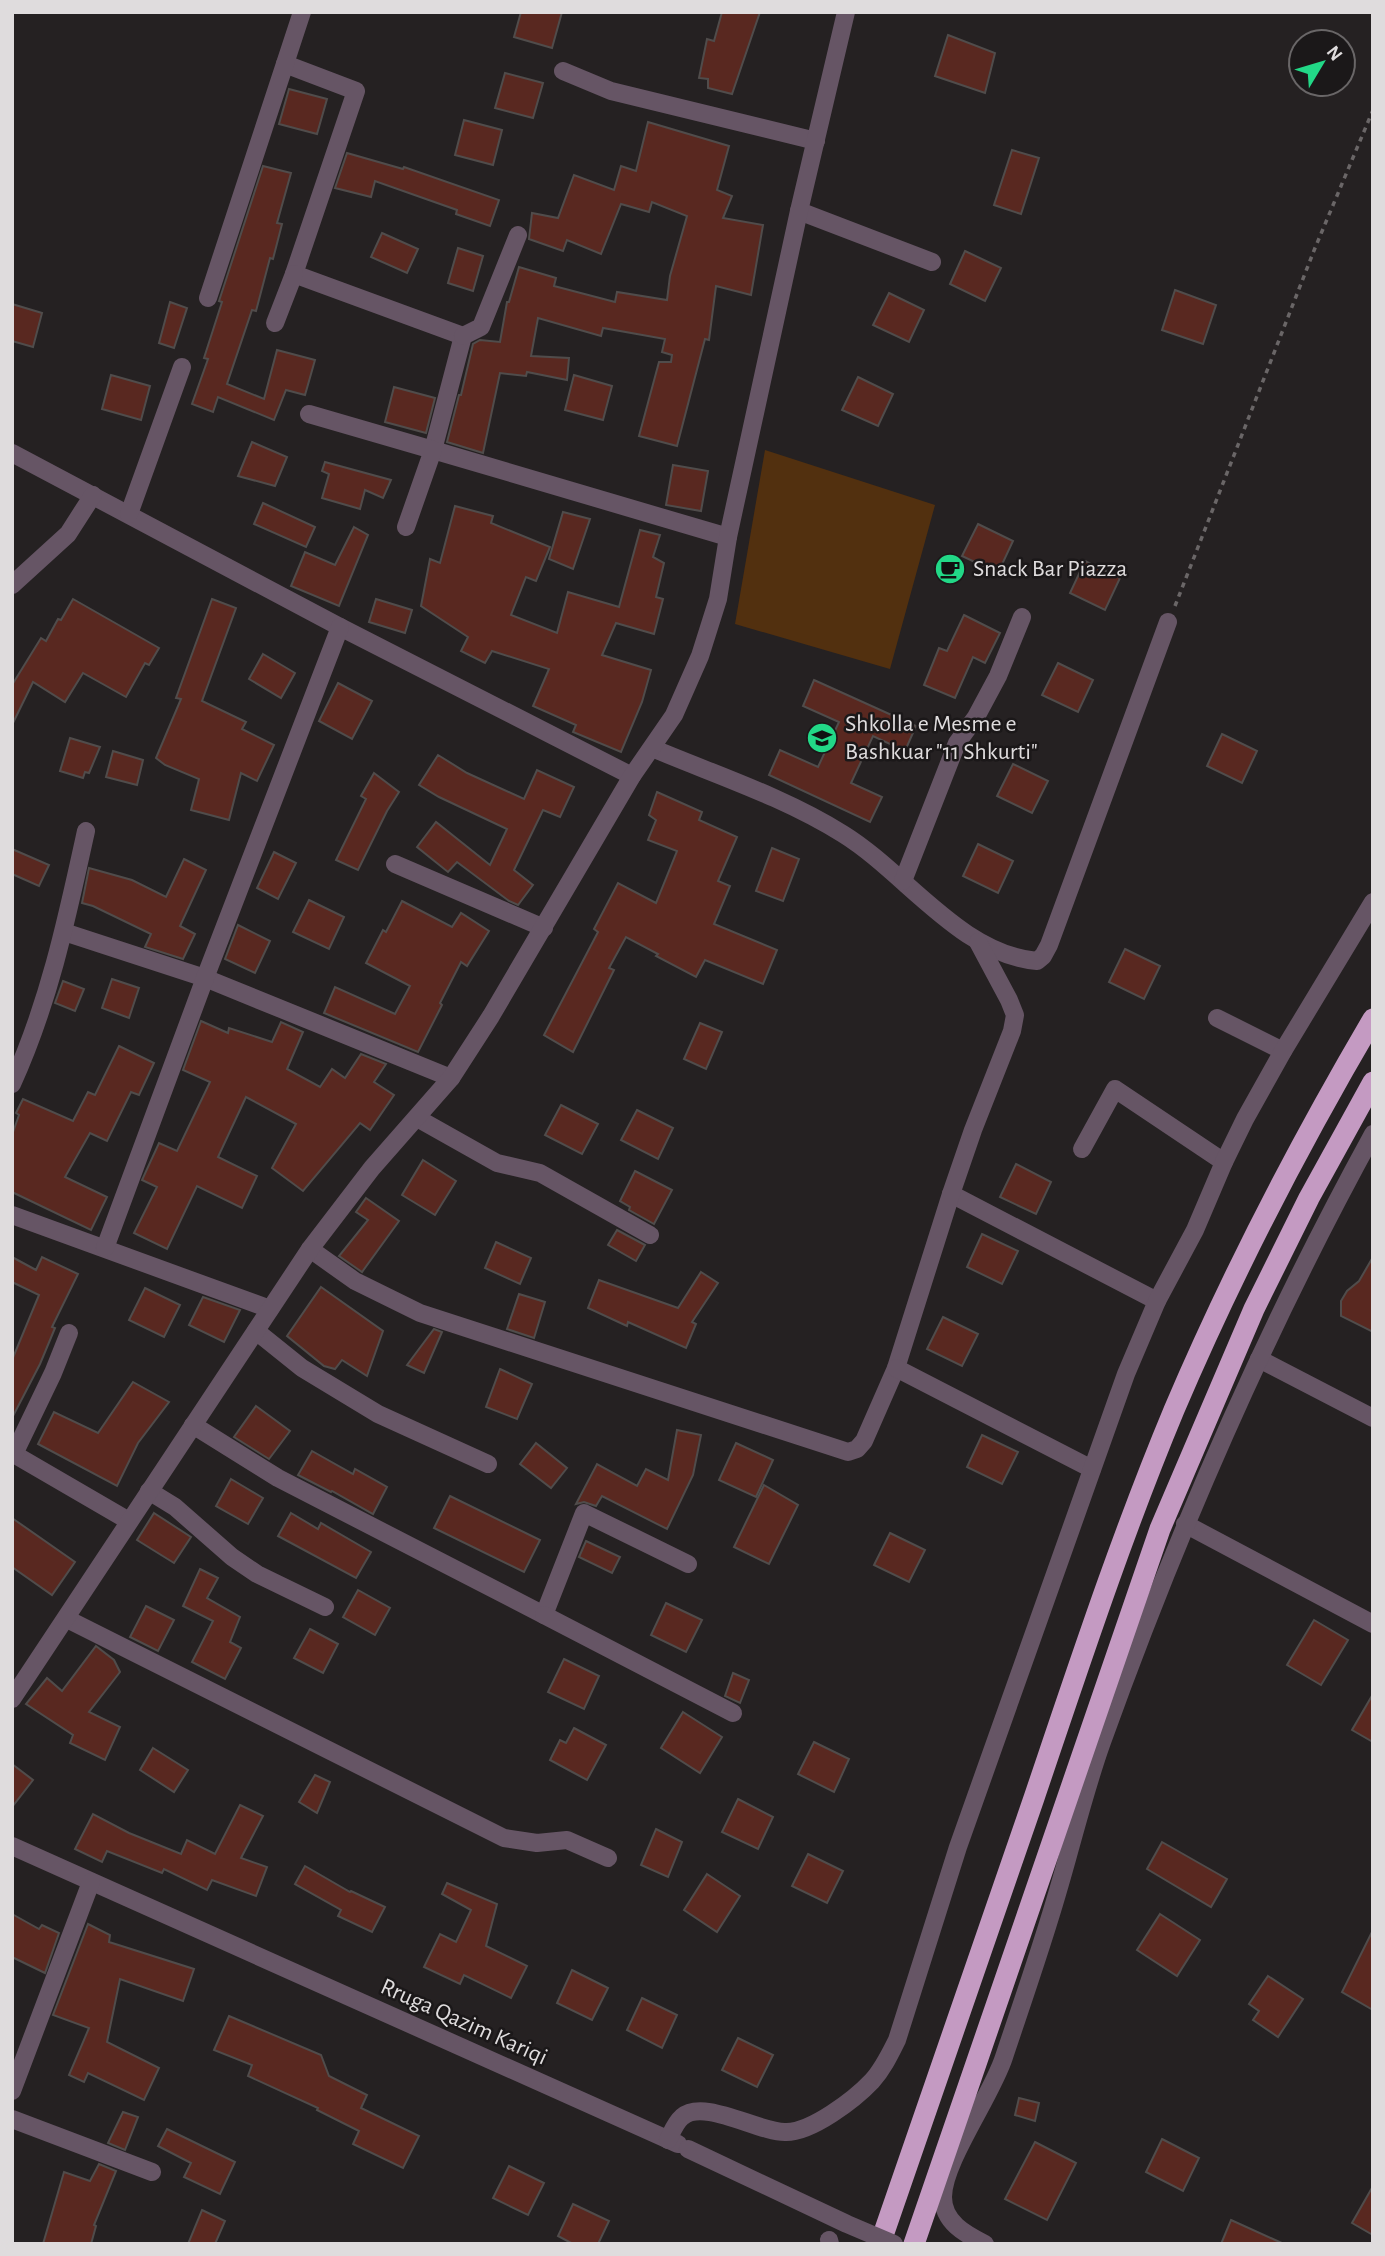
<svg xmlns="http://www.w3.org/2000/svg" width="1385" height="2256" font-family="'Alegreya Sans',sans-serif">
<style>
.green{fill:#52300f}
.building{fill:#592820;stroke:#504c4b;stroke-width:2}
.lines{fill:none;stroke-linecap:round;stroke-linejoin:round}
.path{stroke:#6a6667;stroke-width:3.5;stroke-dasharray:5 5;stroke-linecap:butt}
.minor{stroke:#665565;stroke-width:18}
.highway{stroke:#c49ac2;stroke-width:21}
.minor-bridge{stroke:#665565;stroke-width:18}
.labels{text-anchor:middle;dominant-baseline:central;stroke-width:5;stroke-linejoin:round;paint-order:stroke}
.poi-label{font-size:24px;fill:#dfdcdd;stroke:#1b1819;text-anchor:start}
.street-label{font-size:24px;fill:#dfdcdd;stroke:#1b1819}
</style>
<rect width="100%" height="100%" fill="#252122"/>
<path class="green" d="M 765,450 L 935,505 L 890,669 L 735,624 Z"/>
<g class="building">
<path d="M 521,12 L 562,12 L 552,48 L 514,37 Z"/>
<path d="M 722,12 L 760,12 L 732,94 L 708,88 L 708,79 L 699,78 L 707,39 L 714,41 Z"/>
<path d="M 948,35 L 995,53 L 985,93 L 935,76 Z"/>
<path d="M 505,73 L 543,83 L 533,118 L 495,108 Z"/>
<path d="M 289,89 L 327,99 L 317,134 L 279,124 Z"/>
<path d="M 464,120 L 502,130 L 493,165 L 455,155 Z"/>
<path d="M 648,122 L 729,146 L 717,190 L 732,196 L 723,218 L 763,225 L 751,295 L 716,286 L 709,340 L 705,339 L 677,446 L 639,436 L 659,362 L 671,362 L 672,355 L 662,352 L 665,339 L 603,328 L 601,336 L 538,318 L 531,356 L 569,358 L 567,380 L 527,372 L 526,376 L 500,373 L 483,453 L 447,442 L 459,395 L 461,395 L 473,344 L 480,340 L 500,342 L 507,302 L 509,302 L 519,267 L 556,278 L 554,286 L 615,302 L 617,292 L 667,300 L 670,276 L 687,216 L 652,202 L 649,212 L 621,204 L 601,254 L 567,240 L 563,251 L 529,239 L 532,213 L 558,218 L 574,175 L 614,190 L 621,166 L 636,171 Z"/>
<path d="M 1012,150 L 1039,158 L 1021,214 L 994,205 Z"/>
<path d="M 347,153 L 403,169 L 404,167 L 499,200 L 490,226 L 456,214 L 457,210 L 375,181 L 371,197 L 335,188 Z"/>
<path d="M 263,166 L 291,173 L 277,223 L 282,224 L 273,259 L 270,258 L 256,311 L 252,310 L 227,384 L 264,399 L 277,350 L 315,360 L 305,395 L 286,390 L 274,420 L 218,397 L 213,412 L 192,404 L 208,359 L 204,358 L 222,302 L 219,301 Z"/>
<path d="M 382,233 L 418,249 L 407,273 L 371,257 Z"/>
<path d="M 458,248 L 483,256 L 473,291 L 448,283 Z"/>
<path d="M 965,251 L 1001,268 L 985,301 L 950,284 Z"/>
<path d="M 1175,290 L 1216,305 L 1203,344 L 1162,330 Z"/>
<path d="M 889,293 L 924,310 L 909,342 L 873,325 Z"/>
<path d="M 170,302 L 187,308 L 174,348 L 159,343 Z"/>
<path d="M 12,304 L 42,313 L 33,347 L 12,341 Z"/>
<path d="M 111,375 L 150,386 L 141,420 L 102,409 Z"/>
<path d="M 574,375 L 612,386 L 603,420 L 565,410 Z"/>
<path d="M 858,377 L 893,394 L 878,426 L 842,410 Z"/>
<path d="M 394,387 L 435,398 L 426,433 L 385,422 Z"/>
<path d="M 252,442 L 287,457 L 275,486 L 238,476 Z"/>
<path d="M 325,462 L 391,480 L 383,498 L 365,490 L 360,509 L 322,498 L 329,474 L 322,471 Z"/>
<path d="M 673,465 L 708,471 L 701,511 L 666,505 Z"/>
<path d="M 263,503 L 315,527 L 306,547 L 254,524 Z"/>
<path d="M 455,506 L 493,516 L 491,523 L 550,547 L 536,581 L 526,577 L 511,615 L 557,633 L 568,592 L 619,607 L 640,530 L 660,535 L 653,557 L 664,563 L 656,597 L 663,599 L 654,634 L 616,623 L 602,655 L 651,670 L 642,702 L 621,752 L 573,732 L 576,725 L 533,706 L 549,669 L 492,651 L 485,663 L 461,651 L 468,637 L 421,606 L 430,559 L 440,563 Z"/>
<path d="M 563,512 L 590,519 L 573,569 L 549,559 Z"/>
<path d="M 978,524 L 1013,541 L 998,573 L 962,556 Z"/>
<path d="M 354,527 L 368,535 L 339,606 L 291,586 L 305,552 L 335,565 Z"/>
<path d="M 1085,561 L 1120,578 L 1105,610 L 1070,593 Z"/>
<path d="M 73,599 L 159,648 L 149,665 L 145,663 L 126,697 L 83,673 L 65,702 L 33,682 L 12,725 L 12,685 L 41,638 L 46,641 L 58,619 L 61,620 Z"/>
<path d="M 212,599 L 236,608 L 202,701 L 246,722 L 242,729 L 274,745 L 257,781 L 241,773 L 229,820 L 191,810 L 199,779 L 165,765 L 156,758 L 181,699 L 176,698 Z"/>
<path d="M 376,599 L 412,610 L 405,633 L 369,622 Z"/>
<path d="M 964,615 L 1000,633 L 985,663 L 973,657 L 955,698 L 924,685 L 939,648 L 947,651 Z"/>
<path d="M 263,654 L 295,673 L 281,698 L 249,679 Z"/>
<path d="M 1058,663 L 1093,680 L 1078,712 L 1042,695 Z"/>
<path d="M 814,680 L 916,726 L 905,751 L 873,736 L 851,783 L 882,797 L 870,822 L 769,775 L 780,750 L 818,767 L 839,722 L 803,706 Z"/>
<path d="M 338,683 L 372,701 L 352,739 L 319,721 Z"/>
<path d="M 1222,734 L 1257,751 L 1242,783 L 1207,766 Z"/>
<path d="M 70,738 L 100,747 L 89,773 L 85,772 L 83,778 L 60,771 Z"/>
<path d="M 113,751 L 143,760 L 137,785 L 106,777 Z"/>
<path d="M 438,755 L 467,773 L 524,799 L 537,770 L 574,787 L 560,817 L 543,810 L 514,870 L 533,885 L 518,905 L 509,901 L 457,862 L 448,872 L 417,847 L 436,822 L 490,865 L 507,829 L 439,797 L 419,785 Z"/>
<path d="M 1013,764 L 1048,781 L 1032,813 L 997,796 Z"/>
<path d="M 374,773 L 399,792 L 387,811 L 358,870 L 336,860 L 366,799 L 361,796 Z"/>
<path d="M 657,792 L 702,812 L 699,820 L 737,837 L 718,881 L 730,886 L 714,924 L 777,950 L 763,984 L 705,960 L 696,977 L 656,956 L 658,954 L 626,937 L 609,968 L 614,970 L 573,1052 L 544,1035 L 598,932 L 594,929 L 618,883 L 656,903 L 677,851 L 648,840 L 656,820 L 649,815 Z"/>
<path d="M 978,844 L 1013,861 L 998,893 L 963,876 Z"/>
<path d="M 772,848 L 799,859 L 783,901 L 756,891 Z"/>
<path d="M 12,849 L 49,865 L 39,886 L 12,874 Z"/>
<path d="M 274,852 L 296,863 L 278,899 L 257,888 Z"/>
<path d="M 184,859 L 206,870 L 180,926 L 195,934 L 183,959 L 145,947 L 151,934 L 93,906 L 82,903 L 89,868 L 132,880 L 166,897 Z"/>
<path d="M 309,900 L 344,917 L 329,949 L 293,932 Z"/>
<path d="M 402,901 L 452,927 L 461,913 L 489,931 L 467,966 L 461,962 L 440,1003 L 442,1005 L 418,1052 L 324,1013 L 335,987 L 395,1014 L 410,986 L 366,963 L 383,930 L 386,932 Z"/>
<path d="M 238,925 L 270,941 L 255,973 L 225,959 Z"/>
<path d="M 1125,949 L 1160,966 L 1144,999 L 1109,982 Z"/>
<path d="M 112,979 L 139,988 L 129,1018 L 102,1008 Z"/>
<path d="M 63,981 L 84,989 L 75,1011 L 55,1003 Z"/>
<path d="M 201,1021 L 228,1033 L 229,1028 L 272,1042 L 281,1022 L 303,1032 L 287,1069 L 320,1087 L 332,1069 L 345,1078 L 361,1054 L 386,1064 L 374,1082 L 394,1095 L 370,1130 L 360,1123 L 303,1191 L 272,1168 L 296,1124 L 246,1097 L 218,1157 L 257,1176 L 242,1208 L 197,1186 L 167,1249 L 134,1233 L 157,1187 L 142,1180 L 159,1143 L 177,1151 L 210,1082 L 183,1070 Z"/>
<path d="M 700,1023 L 722,1032 L 706,1069 L 684,1059 Z"/>
<path d="M 119,1046 L 154,1063 L 139,1095 L 131,1092 L 107,1141 L 90,1133 L 65,1177 L 107,1197 L 91,1230 L 12,1192 L 12,1135 L 19,1115 L 16,1113 L 23,1099 L 73,1121 L 88,1092 L 95,1095 Z"/>
<path d="M 561,1105 L 598,1124 L 582,1154 L 545,1135 Z"/>
<path d="M 637,1110 L 673,1128 L 658,1159 L 621,1140 Z"/>
<path d="M 423,1160 L 456,1181 L 435,1215 L 402,1195 Z"/>
<path d="M 1016,1164 L 1051,1182 L 1036,1214 L 1000,1197 Z"/>
<path d="M 635,1171 L 672,1190 L 654,1224 L 629,1210 L 630,1207 L 620,1201 Z"/>
<path d="M 366,1198 L 399,1221 L 362,1272 L 339,1256 L 368,1220 L 356,1212 Z"/>
<path d="M 617,1230 L 645,1245 L 636,1261 L 608,1245 Z"/>
<path d="M 982,1234 L 1018,1251 L 1002,1284 L 967,1267 Z"/>
<path d="M 496,1242 L 531,1258 L 520,1284 L 485,1268 Z"/>
<path d="M 12,1257 L 36,1270 L 42,1257 L 78,1274 L 52,1327 L 55,1328 L 40,1364 L 12,1418 L 12,1360 L 39,1295 L 12,1282 Z"/>
<path d="M 1373,1257 L 1373,1332 L 1341,1316 L 1341,1301 L 1347,1291 L 1359,1281 Z"/>
<path d="M 701,1272 L 718,1283 L 692,1322 L 696,1324 L 686,1348 L 628,1322 L 627,1326 L 588,1308 L 599,1280 L 678,1308 Z"/>
<path d="M 321,1287 L 383,1331 L 367,1376 L 342,1360 L 335,1369 L 324,1366 L 287,1336 Z"/>
<path d="M 145,1288 L 180,1305 L 164,1337 L 129,1320 Z"/>
<path d="M 519,1294 L 545,1302 L 534,1338 L 507,1329 Z"/>
<path d="M 203,1297 L 240,1310 L 224,1342 L 189,1325 Z"/>
<path d="M 943,1317 L 978,1334 L 962,1366 L 927,1349 Z"/>
<path d="M 434,1329 L 442,1332 L 424,1373 L 407,1365 Z"/>
<path d="M 500,1369 L 532,1384 L 517,1419 L 486,1407 Z"/>
<path d="M 133,1382 L 169,1402 L 138,1443 L 117,1486 L 38,1444 L 54,1412 L 98,1433 Z"/>
<path d="M 256,1406 L 290,1431 L 269,1459 L 234,1437 Z"/>
<path d="M 677,1430 L 701,1435 L 693,1475 L 667,1529 L 602,1496 L 596,1506 L 584,1502 L 576,1504 L 597,1464 L 637,1486 L 646,1469 L 668,1480 Z"/>
<path d="M 982,1435 L 1018,1452 L 1002,1484 L 967,1467 Z"/>
<path d="M 536,1443 L 567,1468 L 551,1488 L 520,1464 Z"/>
<path d="M 736,1443 L 773,1460 L 756,1497 L 719,1480 Z"/>
<path d="M 312,1451 L 353,1474 L 355,1469 L 387,1487 L 373,1514 L 332,1491 L 331,1492 L 298,1475 Z"/>
<path d="M 231,1479 L 263,1498 L 248,1524 L 216,1506 Z"/>
<path d="M 764,1485 L 798,1505 L 769,1564 L 734,1547 Z"/>
<path d="M 450,1496 L 540,1540 L 524,1572 L 434,1528 Z"/>
<path d="M 154,1513 L 191,1537 L 174,1563 L 137,1540 Z"/>
<path d="M 291,1513 L 318,1529 L 321,1523 L 371,1552 L 356,1578 L 278,1536 Z"/>
<path d="M 12,1518 L 75,1562 L 52,1595 L 12,1567 Z"/>
<path d="M 890,1533 L 925,1550 L 909,1582 L 874,1565 Z"/>
<path d="M 586,1541 L 620,1557 L 612,1573 L 579,1557 Z"/>
<path d="M 200,1569 L 218,1578 L 207,1598 L 240,1617 L 230,1642 L 241,1648 L 225,1679 L 192,1662 L 213,1621 L 183,1606 Z"/>
<path d="M 358,1590 L 390,1608 L 375,1635 L 343,1617 Z"/>
<path d="M 666,1603 L 702,1620 L 686,1652 L 651,1635 Z"/>
<path d="M 146,1606 L 174,1620 L 158,1651 L 130,1637 Z"/>
<path d="M 1314,1620 L 1348,1640 L 1321,1685 L 1287,1665 Z"/>
<path d="M 310,1629 L 338,1644 L 323,1673 L 294,1658 Z"/>
<path d="M 96,1646 L 114,1660 L 120,1672 L 89,1712 L 120,1727 L 105,1760 L 70,1743 L 73,1735 L 26,1704 L 47,1678 L 62,1691 Z"/>
<path d="M 564,1659 L 599,1676 L 584,1709 L 548,1692 Z"/>
<path d="M 733,1673 L 749,1680 L 740,1703 L 725,1696 Z"/>
<path d="M 1373,1694 L 1373,1742 L 1352,1730 Z"/>
<path d="M 683,1712 L 722,1737 L 700,1773 L 661,1748 Z"/>
<path d="M 574,1728 L 606,1745 L 587,1780 L 550,1760 L 560,1740 L 566,1743 Z"/>
<path d="M 814,1742 L 849,1759 L 834,1792 L 798,1774 Z"/>
<path d="M 153,1748 L 188,1770 L 174,1792 L 140,1770 Z"/>
<path d="M 12,1764 L 33,1780 L 12,1807 Z"/>
<path d="M 315,1775 L 330,1782 L 317,1813 L 299,1802 Z"/>
<path d="M 738,1799 L 773,1817 L 758,1849 L 722,1832 Z"/>
<path d="M 240,1805 L 263,1816 L 241,1858 L 267,1867 L 256,1896 L 212,1880 L 207,1890 L 164,1869 L 162,1873 L 107,1851 L 102,1862 L 75,1849 L 93,1814 L 129,1833 L 181,1854 L 187,1840 L 215,1854 Z"/>
<path d="M 656,1829 L 682,1842 L 668,1877 L 641,1865 Z"/>
<path d="M 1162,1842 L 1227,1879 L 1211,1907 L 1147,1869 Z"/>
<path d="M 808,1854 L 843,1871 L 827,1903 L 792,1886 Z"/>
<path d="M 305,1866 L 350,1892 L 351,1891 L 385,1907 L 372,1932 L 338,1916 L 341,1910 L 295,1884 Z"/>
<path d="M 707,1874 L 740,1896 L 717,1932 L 684,1910 Z"/>
<path d="M 447,1883 L 497,1904 L 486,1946 L 527,1966 L 511,1998 L 464,1975 L 460,1984 L 424,1967 L 440,1934 L 456,1942 L 471,1910 L 442,1894 Z"/>
<path d="M 12,1914 L 39,1929 L 42,1925 L 59,1933 L 45,1973 L 12,1957 Z"/>
<path d="M 1160,1914 L 1200,1940 L 1177,1976 L 1137,1950 Z"/>
<path d="M 88,1924 L 110,1935 L 109,1942 L 194,1969 L 183,2001 L 120,1979 L 107,2042 L 159,2068 L 144,2100 L 88,2073 L 84,2082 L 69,2075 L 89,2028 L 53,2015 Z"/>
<path d="M 1373,1930 L 1373,2010 L 1342,1992 Z"/>
<path d="M 572,1970 L 608,1988 L 592,2020 L 557,2003 Z"/>
<path d="M 1268,1976 L 1303,1999 L 1278,2037 L 1253,2020 L 1259,2011 L 1249,2004 Z"/>
<path d="M 642,1998 L 677,2015 L 662,2048 L 627,2030 Z"/>
<path d="M 229,2016 L 321,2055 L 329,2076 L 367,2095 L 361,2108 L 419,2136 L 403,2168 L 353,2144 L 359,2131 L 317,2110 L 318,2108 L 248,2076 L 252,2065 L 214,2050 Z"/>
<path d="M 738,2038 L 773,2055 L 757,2087 L 722,2070 Z"/>
<path d="M 1019,2098 L 1039,2103 L 1035,2121 L 1015,2115 Z"/>
<path d="M 123,2112 L 138,2117 L 125,2150 L 108,2143 Z"/>
<path d="M 167,2129 L 235,2162 L 220,2194 L 184,2177 L 191,2163 L 158,2146 Z"/>
<path d="M 1162,2139 L 1199,2158 L 1183,2191 L 1146,2172 Z"/>
<path d="M 1035,2142 L 1076,2163 L 1047,2220 L 1005,2199 Z"/>
<path d="M 99,2164 L 116,2171 L 94,2225 L 96,2226 L 91,2244 L 43,2244 L 64,2172 L 90,2181 Z"/>
<path d="M 509,2166 L 544,2183 L 528,2215 L 493,2198 Z"/>
<path d="M 1373,2186 L 1373,2235 L 1352,2223 Z"/>
<path d="M 573,2204 L 609,2221 L 598,2244 L 573,2244 L 558,2236 Z"/>
<path d="M 202,2210 L 225,2221 L 215,2244 L 188,2244 Z"/>
<path d="M 1231,2220 L 1284,2244 L 1221,2244 Z"/>
</g>
<g class="lines">
<path class="path" d="M 1175,606 L 1315,248 L 1373,110"/>
<g class="minor">
<path d="M 285,64 L 356,91 L 294,274 L 463,336 L 433,450 L 728,537"/>
<path d="M 563,71 L 611,91 L 816,141"/>
<path d="M 799,211 L 932,262"/>
<path d="M 208,298 L 302,12"/>
<path d="M 275,323 L 294,274"/>
<path d="M 463,336 L 481,327 L 518,235"/>
<path d="M 309,414 L 433,450 L 406,527"/>
<path d="M 12,453 L 340,627 L 632,776"/>
<path d="M 129,514 L 182,367"/>
<path d="M 12,585 L 68,534 L 93,495"/>
<path d="M 652,748 C 716,775 784,797 843,834 C 906,873 960,954 1037,961 L 1043,956 L 1049,945 L 1168,622"/>
<path d="M 395,864 L 544,928"/>
<path d="M 903,881 L 957,743 L 976,717 L 998,676 L 1022,617"/>
<path d="M 64,932 L 205,978 L 451,1078"/>
<path d="M 1217,1018 L 1283,1051"/>
<path d="M 12,1084 C 49,1003 67,918 86,831"/>
<path d="M 417,1118 L 497,1163 L 540,1173 L 650,1235"/>
<path d="M 1082,1149 L 1115,1089 L 1224,1162"/>
<path d="M 951,1194 L 1157,1301"/>
<path d="M 12,1215 L 270,1309"/>
<path d="M 105,1248 L 205,978 L 340,627"/>
<path d="M 310,1249 L 355,1281 L 420,1313 L 848,1452 L 857,1449 L 864,1441 L 896,1368 L 951,1194 L 973,1130 L 1012,1031 L 1015,1015 L 1009,1000 L 978,942"/>
<path d="M 256,1331 L 302,1368 L 378,1414 L 488,1464"/>
<path d="M 1259,1359 L 1373,1418"/>
<path d="M 896,1368 L 1092,1469"/>
<path d="M 193,1425 L 278,1478 L 544,1615 L 584,1513 L 688,1564"/>
<path d="M 12,1453 L 129,1521"/>
<path d="M 14,1454 L 53,1373 L 69,1333"/>
<path d="M 149,1491 L 175,1507 L 232,1557 L 257,1574 L 325,1607"/>
<path d="M 1185,1524 L 1373,1624"/>
<path d="M 544,1615 L 733,1713"/>
<path d="M 67,1619 L 504,1838 L 537,1843 L 567,1840 L 608,1858"/>
<path d="M 12,1699 L 310,1249 L 372,1168 L 451,1078 L 491,1016 L 632,776 L 674,715 L 700,656 L 718,599 L 728,537 L 799,211 L 846,12"/>
<path d="M 12,1846 L 678,2144"/>
<path d="M 12,2091 L 91,1882"/>
<path d="M 12,2119 L 152,2172"/>
<path d="M 668,2140 C 672,2132 675,2123 682,2117 C 703,2098 758,2132 785,2132 C 811,2133 855,2099 872,2081 C 883,2069 890,2054 897,2040 L 958,1847 L 1126,1374 L 1157,1301 L 1195,1230 L 1224,1162 L 1245,1119 L 1283,1051 L 1373,902"/>
<path d="M 829,2240 L 830,2244"/>
<path d="M 985,2244 C 965,2234 943,2222 943,2197 C 943,2162 992,2095 1004,2057 C 1022,2003 1041,1949 1057,1894 C 1072,1844 1084,1792 1102,1742 C 1177,1533 1266,1329 1373,1134"/>
</g>
<g class="highway">
<path d="M 880,2244 C 932,2095 983,1946 1034,1798 C 1078,1668 1121,1537 1174,1410 C 1231,1276 1299,1145 1373,1019"/>
<path d="M 914,2244 L 1160,1529 L 1254,1309 L 1309,1198 L 1373,1082"/>
</g>
<path class="minor-bridge" d="M 688,2149 L 847,2224 L 894,2244"/>
</g>
<defs>
<g id="cafe-disc" transform="scale(1.575)"><circle r="9.5" fill="#22d887" stroke="#1b1819"/><path d="M-5.5-4.5H6V0H3Q3 3.5 0 3.5H-2.5Q-5.5 3.5-5.5 0ZM3-3.2v2h1.7v-2ZM-6 4.5H4V6H-6Z" fill="#111"/></g>
<g id="school-disc" transform="scale(1.575)"><circle r="9.5" fill="#22d887" stroke="#1b1819"/><path d="M0-5L7-2L0 1L-7-2ZM-4 1L0 2.5L4 1V4Q0 6-4 4Z" fill="#111"/></g>
</defs>
<g fill-rule="evenodd">
<use href="#cafe-disc" x="950" y="569"/>
<use href="#school-disc" x="822" y="738"/>
</g>
<g class="labels">
<g class="poi-label">
<text x="973" y="569">Snack Bar Piazza</text>
<text x="845" y="724">Shkolla e Mesme e<tspan x="845" dy="28">Bashkuar "11 Shkurti"</tspan></text>
</g>
<g class="street-label">
<text transform="translate(464 2022) rotate(24)">Rruga Qazim Kariqi</text>
</g>
</g>
<rect width="1385" height="2256" fill="none" stroke="#dfdcdd" stroke-width="28"/>
<g transform="translate(1322 63) rotate(52)"><circle r="33" fill="#1b1819" stroke="#696667" stroke-width="2"/>
<path d="M0-5L12 26L0 18L-12 26Z" fill="#22d887"/>
<text y="-10" font-size="19" font-weight="bold" text-anchor="middle" fill="#dfdcdd">N</text>
</g>
</svg>
